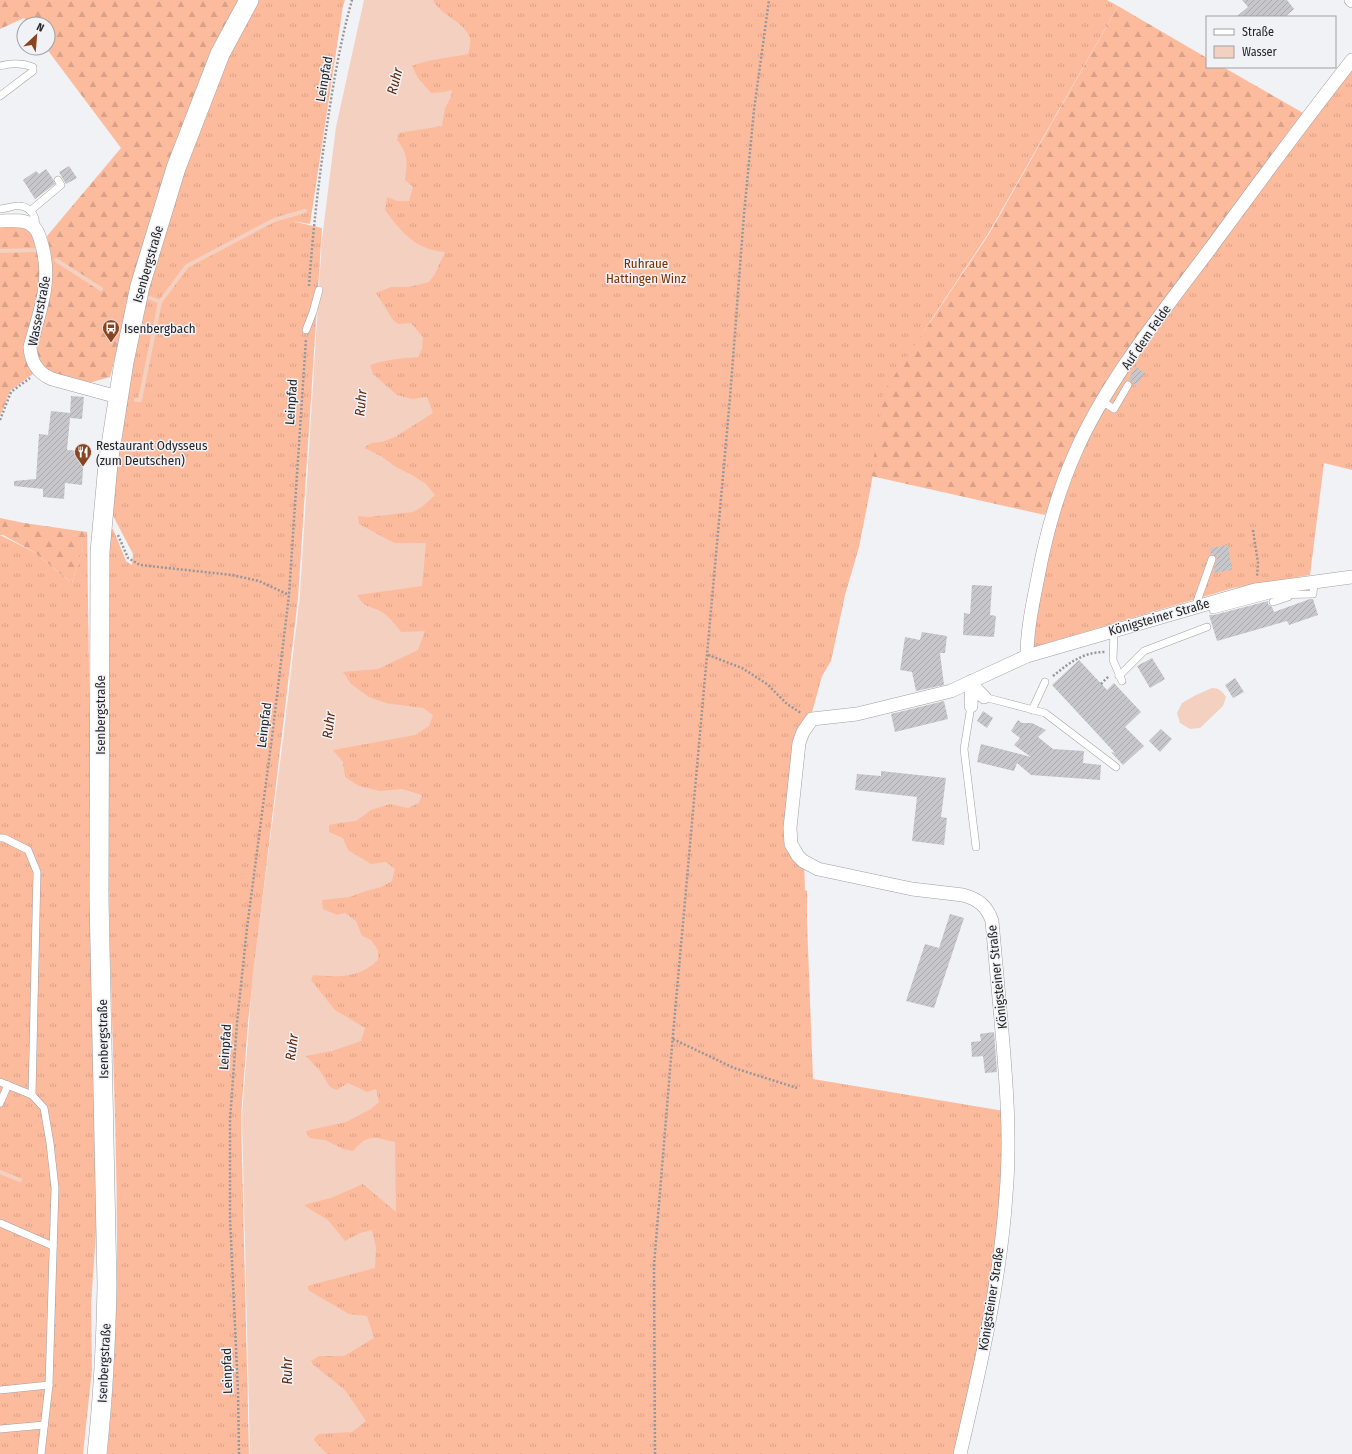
<svg xmlns="http://www.w3.org/2000/svg" width="1352" height="1454" font-family="'Fira Sans Condensed',sans-serif">
<style>
.grass{fill:url(#grass-tufts)}
.forest{fill:url(#forest-firs)}
.water{fill:#f4d0c0}
.lines{fill:none;stroke-linecap:round;stroke-linejoin:round}
.stream{stroke:#f4d0c0;stroke-width:4}
.building{fill:url(#building-hatch)}
.lane-casing{stroke:#a0a0a4;stroke-width:8}
.street-casing{stroke:#a0a0a4;stroke-width:14}
.secondary-casing{stroke:#a0a0a4;stroke-width:20}
.path{stroke:#96979a;stroke-width:2.5;stroke-dasharray:2 2;stroke-linecap:butt}
.lane{stroke:#fff;stroke-width:7}
.street{stroke:#fff;stroke-width:13}
.secondary{stroke:#fff;stroke-width:19}
.labels{text-anchor:middle;dominant-baseline:central;stroke-width:3;stroke-linejoin:round;paint-order:stroke}
.street-label{font-size:13px;fill:#262628;stroke:#f1f2f6}
.park-label{font-size:13px;fill:#7a3001;stroke:#f1f2f6}
.poi-label{font-size:13px;fill:#262628;stroke:#f1f2f6;text-anchor:start}
.water-label{font-size:14px;font-style:italic;fill:#5e290d;stroke:#f1f2f6}
</style>
<defs>
<pattern id="grass-tufts" width="24" height="20" patternUnits="userSpaceOnUse"><rect width="24" height="20" fill="#fdbb9e"/><path d="M3 7l-1-3M5 7V3M7 7l1-3M15 17l-1-3M17 17v-4M19 17l1-3" fill="none" stroke="#d9a188"/></pattern>
<pattern id="forest-firs" width="22" height="20" patternUnits="userSpaceOnUse"><rect width="22" height="20" fill="#fdbb9e"/><path d="M5 1l3.5 6h-7zM16 11l3.5 6h-7z" fill="#d9a188"/></pattern>
<pattern id="building-hatch" width="6" height="6" patternUnits="userSpaceOnUse"><rect width="6" height="6" fill="#c7c7cb"/><path d="M-1 1l2-2M0 6l6-6M5 7l2-2" fill="none" stroke="#ababae"/></pattern>
</defs>
<rect width="100%" height="100%" fill="#f1f2f6"/>
<g class="grass">
<path d="M 256,0 L 345,0 L 343,6 L 310,224 L 292,221 L 322,228 L 298,598 L 248,1022 L 241,1116 L 249,1454 L 107,1454 C 125,1286 114,1116 110,948 C 107,808 109,668 109,529 L 113,529 L 126,561 L 132,565 L 133,554 L 110,510 L 133,349 L 179,167 L 227,57 Z"/>
<path d="M 426,0 L 1107,0 L 1118,6 L 988,234 L 929,323 L 885,397 L 871,486 L 859,547 L 845,595 L 831,661 L 822,676 L 811,716 L 795,790 L 789,829 L 804,862 L 805,890 L 807,891 L 807,922 L 813,1079 L 1004,1111 L 1006,1149 L 992,1274 L 959,1454 L 314,1454 L 312,1363 L 309,1361 L 310,1292 L 308,1290 L 307,1286 L 310,1285 L 309,1209 L 303,1205 L 309,1203 L 309,1138 L 305,1131 L 309,1130 L 309,1060 L 305,1056 L 309,1055 L 312,946 L 333,750 L 365,330 L 389,150 Z"/>
<path d="M 1352,67 L 1352,470 L 1324,463 L 1310,575 L 1233,588 L 1034,647 L 1037,598 L 1059,500 L 1109,397 L 1241,215 Z"/>
<path d="M 87,531 L 97,1219 L 91,1304 L 92,1370 L 83,1454 L 0,1454 L 0,535 L 34,552 L 72,583 Z"/>
</g>
<g class="forest">
<path d="M 0,0 L 241,0 L 144,244 L 110,377 L 85,384 L 67,380 L 41,367 L 34,351 L 50,274 L 51,255 L 47,236 L 121,148 L 46,48 L 48,48 L 48,24 L 29,24 L 24,18 L 0,29 Z"/>
<path d="M 1118,6 L 1207,58 L 1207,67 L 1223,67 L 1305,114 L 1071,452 L 1045,515 L 871,476 L 884,391 L 989,234 Z"/>
<path d="M 9,226 L 31,230 L 41,251 L 41,297 L 24,353 L 34,373 L 10,391 L 0,416 L 0,227 Z"/>
<path d="M 0,518 L 24,523 L 87,532 L 72,583 L 34,552 L 3,535 L 0,535 Z"/>
</g>
<g class="water">
<path d="M 364,0 L 433,0 C 441,16 464,21 470,38 C 471,43 469,50 468,54 C 449,58 429,59 412,66 L 418,78 L 431,93 L 444,92 L 452,90 L 451,97 L 445,108 L 442,126 L 399,133 L 397,140 C 409,155 407,162 405,180 L 413,187 L 409,201 L 397,201 L 387,197 L 385,210 C 401,232 416,250 445,252 L 435,274 L 429,282 L 409,287 L 391,287 L 376,293 L 393,320 L 398,324 L 411,323 L 423,337 L 422,349 L 418,357 C 401,358 385,360 370,365 L 373,374 L 397,395 L 412,399 L 427,397 L 433,413 L 395,437 L 382,442 L 371,443 L 364,448 L 381,456 L 396,467 L 412,475 L 426,484 L 435,495 L 423,506 L 413,512 L 368,517 L 358,516 L 359,524 L 394,543 L 426,543 L 422,586 L 357,595 C 365,608 368,605 380,611 C 389,616 395,624 401,632 L 425,631 L 418,650 L 378,669 L 343,672 L 351,684 L 369,697 L 386,703 L 423,708 L 433,715 L 429,726 L 415,735 L 333,750 L 343,762 L 345,777 L 359,786 L 380,791 L 402,789 L 422,795 L 419,803 L 408,808 L 390,804 L 371,810 L 356,821 L 339,823 L 329,825 L 329,832 L 343,838 L 348,850 L 371,864 L 386,862 L 395,869 L 392,881 L 381,887 L 366,891 L 350,897 L 322,900 L 323,909 L 337,915 L 345,913 L 356,921 L 362,936 L 371,940 L 378,950 L 378,960 C 358,979 338,977 313,975 L 311,980 L 335,1010 L 365,1028 L 361,1041 L 332,1051 L 306,1056 L 320,1071 L 330,1087 L 337,1090 L 348,1083 L 367,1092 L 376,1089 L 379,1102 L 371,1109 L 346,1122 L 305,1131 L 309,1138 L 325,1140 L 343,1149 L 353,1151 C 369,1133 373,1137 395,1142 L 396,1212 L 363,1184 L 331,1198 L 303,1205 L 328,1220 L 345,1241 L 360,1233 L 372,1230 L 376,1248 L 375,1268 L 307,1286 L 308,1290 L 349,1314 L 367,1316 L 374,1338 L 344,1356 L 319,1356 L 310,1362 L 345,1390 L 366,1421 L 352,1432 L 319,1434 L 313,1439 L 327,1454 L 250,1454 L 242,1116 L 253,971 L 283,740 L 300,595 L 322,239 L 336,127 Z"/>
<path d="M 1212,688 C 1219,688 1222,691 1226,697 L 1223,706 L 1200,728 L 1190,729 L 1180,723 L 1177,713 L 1182,703 L 1196,695 Z"/>
</g>
<g class="lines">
<g class="stream">
<path d="M 0,251 L 38,250"/>
<path d="M 56,260 L 101,289"/>
<path d="M 150,298 L 160,302"/>
<path d="M 136,400 L 140,400 L 160,302 L 187,266 L 274,220 L 305,211"/>
<path d="M 0,1172 L 20,1180"/>
</g>
</g>
<g class="building">
<path d="M 1242,0 L 1287,0 L 1294,9 L 1285,17 L 1236,17 L 1248,7 Z"/>
<path d="M 69,166 L 77,178 L 66,184 L 59,172 Z"/>
<path d="M 46,169 L 53,179 L 55,184 L 35,199 L 23,180 L 36,171 L 39,174 Z"/>
<path d="M 1136,367 L 1145,373 L 1136,386 L 1131,381 L 1128,380 Z"/>
<path d="M 71,396 L 84,397 L 82,419 L 70,418 L 67,450 L 84,451 L 82,485 L 65,483 L 64,499 L 43,497 L 43,489 L 14,486 L 14,481 L 36,479 L 39,434 L 48,435 L 51,411 L 70,413 Z"/>
<path d="M 1228,545 L 1232,570 L 1214,573 L 1214,569 L 1217,558 L 1216,555 L 1211,554 L 1210,548 Z"/>
<path d="M 972,585 L 992,586 L 990,615 L 996,616 L 994,637 L 963,635 L 964,613 L 970,614 Z"/>
<path d="M 1310,599 L 1313,599 L 1318,615 L 1289,625 L 1287,621 L 1217,641 L 1209,615 L 1214,615 L 1268,601 L 1268,604 L 1272,607 L 1274,612 Z"/>
<path d="M 922,632 L 947,636 L 945,653 L 940,653 L 944,685 L 916,691 L 912,672 L 900,670 L 905,637 L 920,640 Z"/>
<path d="M 1152,658 L 1165,679 L 1150,688 L 1137,666 Z"/>
<path d="M 1079,660 L 1107,690 L 1114,683 L 1141,712 L 1125,727 L 1144,746 L 1123,765 L 1111,752 L 1115,753 L 1052,685 Z"/>
<path d="M 1235,678 L 1244,692 L 1233,698 L 1225,685 Z"/>
<path d="M 944,701 L 948,719 L 895,732 L 891,714 Z"/>
<path d="M 983,711 L 993,718 L 987,728 L 977,721 Z"/>
<path d="M 1018,720 L 1022,723 L 1032,723 L 1046,730 L 1038,737 L 1053,749 L 1084,751 L 1083,763 L 1101,765 L 1100,780 L 1031,775 L 1017,763 L 1014,771 L 977,762 L 981,744 L 1031,757 L 1014,745 L 1020,738 L 1011,731 Z"/>
<path d="M 1161,729 L 1172,739 L 1160,752 L 1149,741 Z"/>
<path d="M 881,771 L 946,778 L 941,817 L 947,818 L 944,845 L 912,841 L 917,797 L 855,790 L 857,774 L 881,776 Z"/>
<path d="M 950,914 L 964,918 L 934,1008 L 906,1001 L 925,944 L 939,948 Z"/>
<path d="M 994,1032 L 997,1072 L 985,1073 L 983,1056 L 972,1057 L 971,1042 L 981,1041 L 980,1034 Z"/>
</g>
<g class="lines">
<g class="lane-casing">
<g id="lane">
<path d="M 0,66 C 11,63 22,63 33,67 L 33,71 L 0,96"/>
<path d="M 0,209 C 7,209 13,205 20,206 C 31,207 37,217 35,227"/>
<path d="M 30,211 L 61,185 L 58,180"/>
<path d="M 306,330 L 313,312 L 319,290"/>
<path d="M 1102,401 L 1114,409 L 1128,385"/>
<path d="M 1273,602 L 1288,597"/>
<path d="M 1195,607 L 1212,559"/>
<path d="M 1213,610 L 1270,595 L 1313,594 L 1314,582"/>
<path d="M 1114,630 L 1113,660 L 1122,681"/>
<path d="M 1119,676 L 1144,651 L 1207,627"/>
<path d="M 984,697 L 1045,713 L 1116,767"/>
<path d="M 971,706 L 964,749 L 976,847"/>
<path d="M 1032,710 L 1045,682"/>
<path d="M 0,838 L 4,838 L 28,850 L 37,872 L 32,1095"/>
<path d="M 0,1082 L 32,1095 L 44,1108 L 50,1143 L 55,1188 L 49,1385 L 41,1454"/>
<path d="M 0,1103 L 8,1085"/>
<path d="M 0,1223 L 53,1246"/>
<path d="M 0,1390 L 49,1385"/>
<path d="M 0,1429 L 44,1425"/>
</g>
</g>
<g class="street-casing">
<g id="street">
<path d="M 1351,0 L 1352,1"/>
<path d="M 0,221 C 10,221 22,219 30,224 C 37,228 39,235 41,242 C 53,280 40,310 30,347 C 31,363 38,373 52,379 L 118,397"/>
<path d="M 1027,656 C 1027,629 1033,603 1038,577 C 1046,534 1058,491 1076,451 C 1108,379 1163,312 1210,249 C 1257,185 1303,122 1352,60"/>
<path d="M 971,706 L 972,681 L 976,689 L 984,697"/>
<path d="M 960,1454 C 980,1369 1000,1283 1006,1195 C 1011,1137 1006,1078 1001,1020 C 998,987 995,954 992,921 C 987,906 978,899 963,895 L 912,889 L 818,869 L 803,861 L 798,856 L 791,844 L 790,828 L 799,743 L 803,732 L 812,719 L 857,714 L 951,691 L 1027,656 L 1255,590 L 1352,577"/>
</g>
</g>
<g class="secondary-casing">
<path id="secondary" d="M 97,1454 C 103,1398 106,1341 107,1285 L 99,898 L 100,552 L 108,464 L 124,362 L 140,286 L 176,168 L 220,54 L 249,0"/>
</g>
<g class="path">
<path d="M 309,286 C 313,230 319,175 328,119 C 334,79 341,39 352,0"/>
<path d="M 0,420 L 11,392 L 30,378"/>
<path d="M 1253,530 L 1258,563 L 1257,577"/>
<path d="M 118,535 L 128,558 L 140,565 L 232,575 L 259,581 L 289,595"/>
<path d="M 708,655 L 742,668 L 767,684 L 787,704 L 801,713"/>
<path d="M 1053,676 C 1069,663 1083,652 1105,652"/>
<path d="M 1101,684 L 1109,676"/>
<path d="M 673,1039 L 734,1068 L 797,1088"/>
<path d="M 239,1454 L 238,1391 L 230,1218 L 230,1120 L 237,1023 L 247,928 L 272,737 L 289,595 L 306,339"/>
<path d="M 655,1454 L 654,1265 L 672,1046 L 730,398 L 744,214 L 754,110 L 769,0"/>
</g>
<use href="#lane" class="lane"/>
<use href="#street" class="street"/>
<use href="#secondary" class="secondary"/>
</g>
<defs>
<g id="bus-pin" transform="scale(0.9)"><path d="M0 17L-7.5 6A9.5 9.5 0 1 1 7.5 6Z" fill="#8b4420" stroke="#f1f2f6"/><path d="M-5-6H5V4H4V6H2V4H-2V6H-4V4H-5ZM-3.5-4V0h7V-4ZM-3.5 1.2v1.5H-2V1.2ZM2 1.2v1.5H3.5V1.2Z" fill="#fff"/></g>
<g id="restaurant-pin" transform="scale(0.9)"><path d="M0 17L-7.5 6A9.5 9.5 0 1 1 7.5 6Z" fill="#8b4420" stroke="#f1f2f6"/><path d="M-5-6h1v4h1v-4h1v4h1v-4h1v5L-1.5 .5V6h-2V.5L-5-1ZM5-6V6H3V1.5H1.5Q1.5-4 5-6Z" fill="#fff"/></g>
</defs>
<g fill-rule="evenodd">
<use href="#bus-pin" x="111" y="328"/>
<use href="#restaurant-pin" x="83" y="452"/>
</g>
<g class="labels">
<g class="street-label">
<text transform="translate(324 79) rotate(-80)">Leinpfad</text>
<text transform="translate(148 264) rotate(-74)">Isenbergstraße</text>
<text transform="translate(39 311) rotate(-79)">Wasserstraße</text>
<text transform="translate(1146 337) rotate(-55)">Auf dem Felde</text>
<text transform="translate(291 402) rotate(-86)">Leinpfad</text>
<text transform="translate(1159 617) rotate(-16)">Königsteiner Straße</text>
<text transform="translate(100 715) rotate(-90)">Isenbergstraße</text>
<text transform="translate(264 725) rotate(-83)">Leinpfad</text>
<text transform="translate(997 977) rotate(-96)">Königsteiner Straße</text>
<text transform="translate(103 1039) rotate(-91)">Isenbergstraße</text>
<text transform="translate(225 1047) rotate(-86)">Leinpfad</text>
<text transform="translate(991 1299) rotate(-81)">Königsteiner Straße</text>
<text transform="translate(104 1363) rotate(-87)">Isenbergstraße</text>
<text transform="translate(227 1371) rotate(-92)">Leinpfad</text>
</g>
<g class="park-label">
<text x="646" y="263">Ruhraue<tspan x="646" dy="15">Hattingen Winz</tspan></text>
</g>
<g class="poi-label">
<text x="124" y="328">Isenbergbach</text>
<text x="96" y="445">Restaurant Odysseus<tspan x="96" dy="15">(zum Deutschen)</tspan></text>
</g>
<g class="water-label">
<text transform="translate(395 81) rotate(-76)">Ruhr</text>
<text transform="translate(361 403) rotate(-85)">Ruhr</text>
<text transform="translate(329 725) rotate(-83)">Ruhr</text>
<text transform="translate(292 1047) rotate(-83)">Ruhr</text>
<text transform="translate(287 1371) rotate(-90)">Ruhr</text>
</g>
</g>
<rect x="1206" y="16" width="130" height="52" fill="#f1f2f6" stroke="#a0a0a4"/>
<rect x="1214" y="29" width="20" height="6" fill="#ffffff" stroke="#a0a0a4"/>
<text x="1242" y="36" font-size="12" fill="#262628">Straße</text>
<rect x="1214" y="46" width="20" height="12" fill="#f4d0c0" stroke="#a0a0a4"/>
<text x="1242" y="56" font-size="12" fill="#262628">Wasser</text>
<g transform="translate(36 36) rotate(26)"><circle r="19" fill="#f1f2f6" stroke="#a0a0a4"/>
<path d="M0-3L7 15L0 10L-7 15Z" fill="#8b4420"/>
<text y="-6" font-size="11" font-weight="bold" text-anchor="middle" fill="#262628">N</text>
</g>
</svg>
